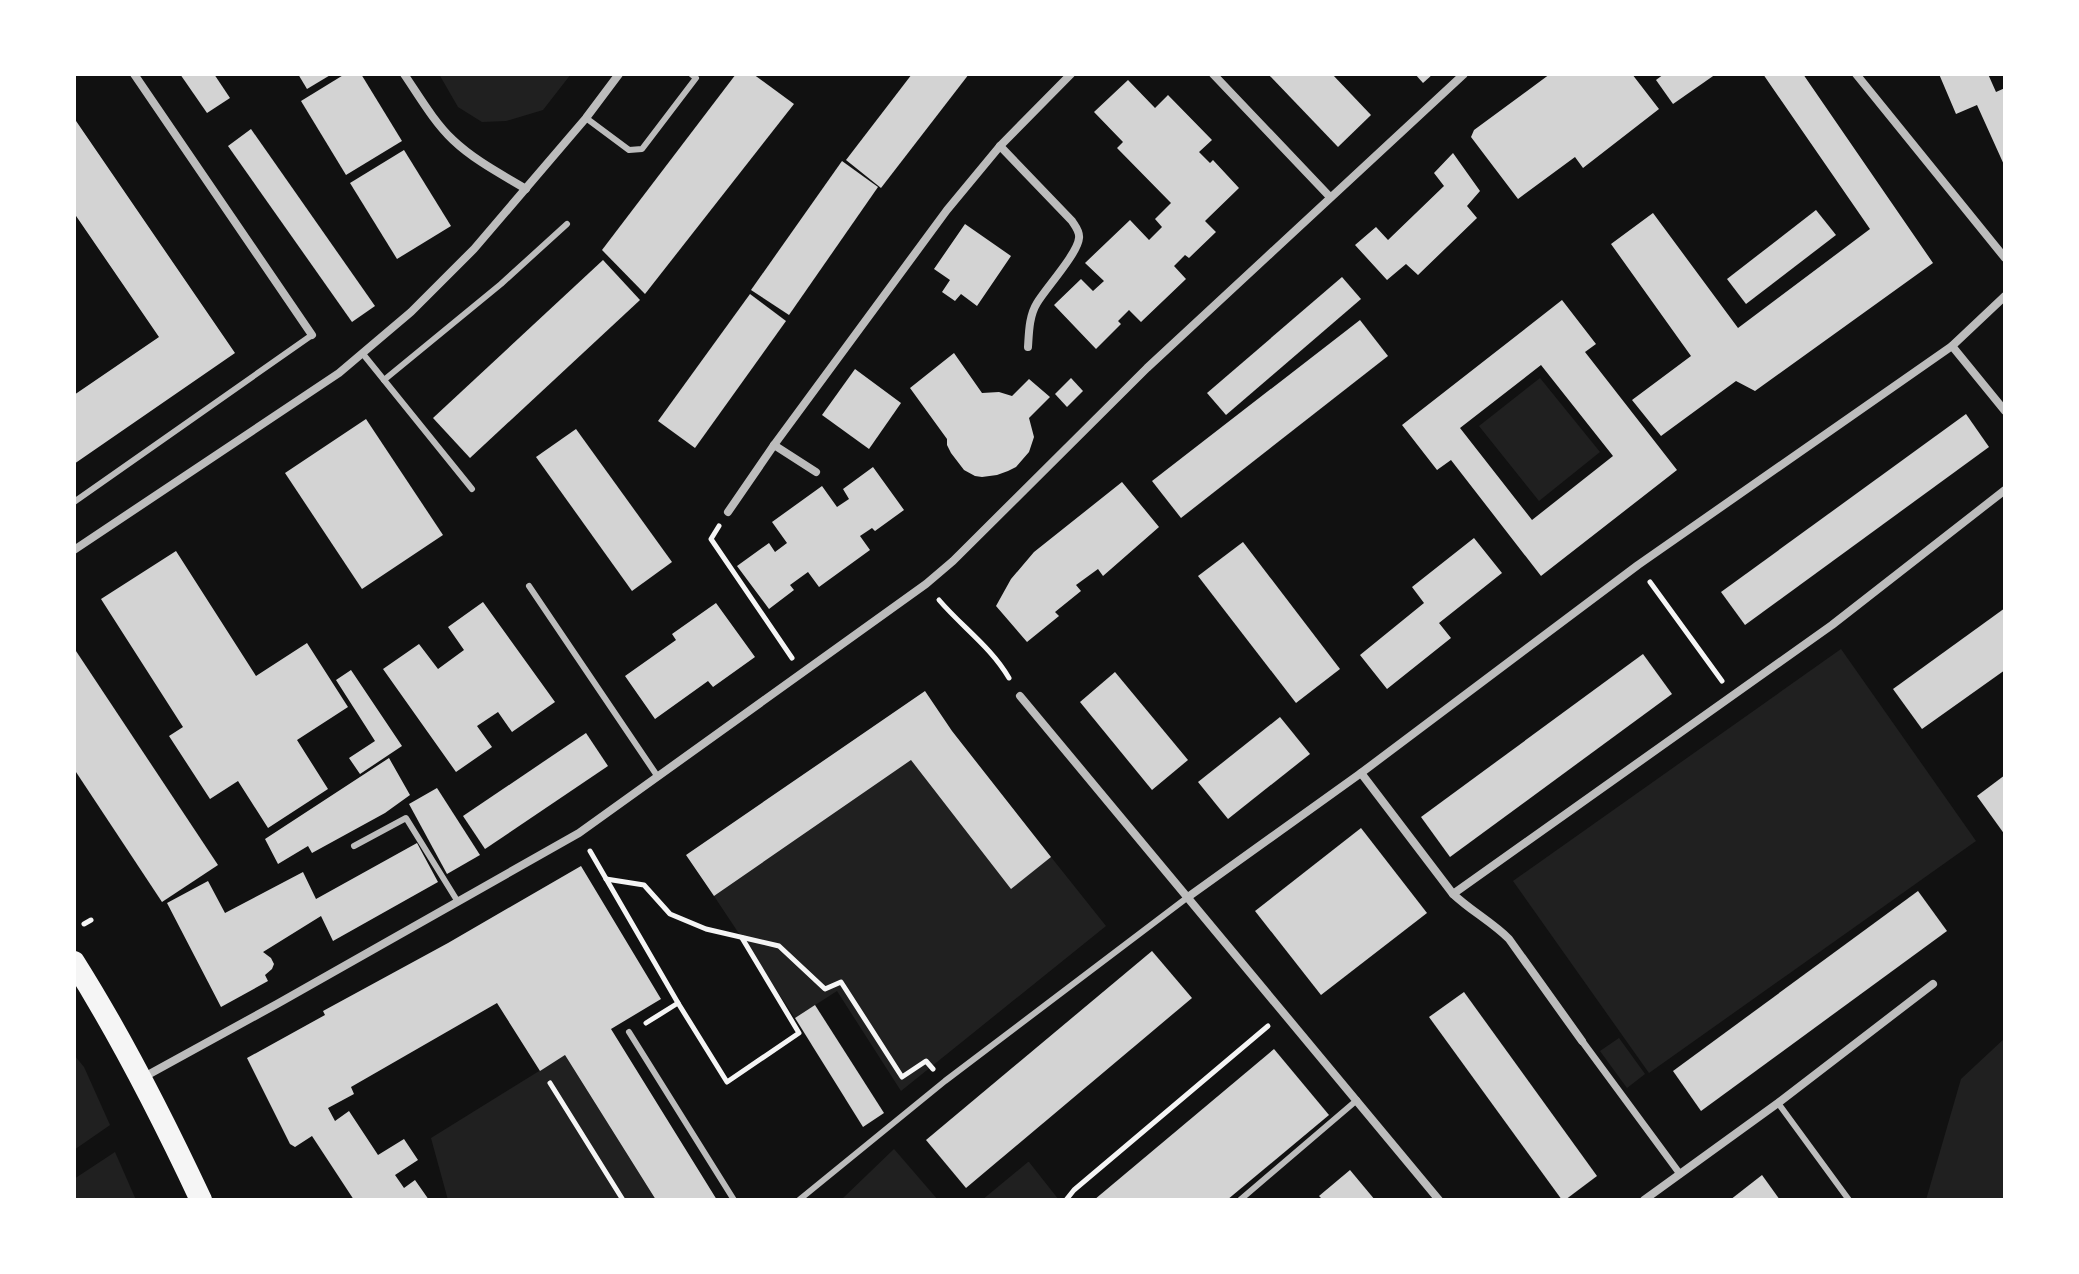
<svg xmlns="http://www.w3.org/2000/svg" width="2079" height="1274" font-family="'Noto Sans',sans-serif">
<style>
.green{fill:#202020}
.building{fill:#d3d3d3;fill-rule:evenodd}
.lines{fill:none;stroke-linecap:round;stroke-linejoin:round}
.path{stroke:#f5f5f5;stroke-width:5}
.service{stroke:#bcbcbc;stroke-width:6}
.pedestrian{stroke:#bcbcbc;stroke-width:7}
.minor{stroke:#bcbcbc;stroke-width:8}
.trunk{stroke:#f5f5f5;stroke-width:22}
</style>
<rect width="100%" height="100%" fill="#111"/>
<g class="green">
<path d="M 439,74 L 571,74 L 543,110 L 506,121 L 482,122 L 458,107 Z"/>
<path d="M 1540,378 L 1600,452 L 1539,501 L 1479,426 Z"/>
<path d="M 1841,649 L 1976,841 L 1649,1073 L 1513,881 Z"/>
<path d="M 911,760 L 1011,888 L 1051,857 L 1106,926 L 901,1091 L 837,991 L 795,1018 L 714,896 Z"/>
<path d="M 1619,1038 L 1645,1074 L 1627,1088 L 1600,1051 Z"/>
<path d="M 2005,1038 L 2005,1200 L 1926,1200 L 1961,1079 Z"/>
<path d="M 74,1055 L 84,1067 L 110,1125 L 74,1150 Z"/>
<path d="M 565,1055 L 656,1200 L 448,1200 L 431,1138 Z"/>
<path d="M 894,1149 L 938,1200 L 841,1200 Z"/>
<path d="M 115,1152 L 136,1200 L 74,1200 L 74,1179 Z"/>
<path d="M 1029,1162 L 1059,1200 L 982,1200 L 1028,1162 Z"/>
</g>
<g class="building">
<path d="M 180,74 L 214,74 L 230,98 L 207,113 Z"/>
<path d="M 298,74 L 332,74 L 307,89 Z"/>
<path d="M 345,74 L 361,74 L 402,141 L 346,175 L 301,101 Z"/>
<path d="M 736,74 L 753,74 L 794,104 L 645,294 L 602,250 Z"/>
<path d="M 912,74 L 969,74 L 881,188 L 846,160 Z"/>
<path d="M 1268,74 L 1332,74 L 1371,115 L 1338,147 Z"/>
<path d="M 1415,74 L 1433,74 L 1423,83 Z"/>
<path d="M 1550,74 L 1632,74 L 1659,109 L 1583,168 L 1575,157 L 1518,199 L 1471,137 L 1474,130 Z"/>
<path d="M 1664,74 L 1716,74 L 1673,104 L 1656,80 Z"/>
<path d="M 1763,74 L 1803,74 L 1933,263 L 1755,391 L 1736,381 L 1661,436 L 1632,400 L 1691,356 L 1611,244 L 1653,213 L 1738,328 L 1870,229 Z"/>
<path d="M 1939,74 L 1988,74 L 1996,92 L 2005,88 L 2005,167 L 1977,105 L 1956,114 Z"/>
<path d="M 1128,80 L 1155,108 L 1168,95 L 1212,140 L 1199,152 L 1210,163 L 1213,160 L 1239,188 L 1205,221 L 1216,232 L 1189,258 L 1185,255 L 1174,266 L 1186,279 L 1141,322 L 1129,310 L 1118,321 L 1121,324 L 1096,349 L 1054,305 L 1081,279 L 1093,291 L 1104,281 L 1085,263 L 1130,220 L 1149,240 L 1162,227 L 1155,219 L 1171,203 L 1117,148 L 1123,142 L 1094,112 Z"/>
<path d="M 74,118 L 235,353 L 74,464 L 74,395 L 159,337 L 74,213 Z"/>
<path d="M 251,129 L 375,306 L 352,322 L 228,146 Z"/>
<path d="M 404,150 L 451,226 L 397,259 L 350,183 Z"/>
<path d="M 1453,153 L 1480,191 L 1467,206 L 1477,218 L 1418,275 L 1406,264 L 1387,280 L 1355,245 L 1376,227 L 1388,240 L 1444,186 L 1434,173 Z"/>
<path d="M 842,161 L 878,187 L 789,315 L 751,290 Z"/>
<path d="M 1816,210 L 1836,235 L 1746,304 L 1727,279 Z"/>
<path d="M 965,224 L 1011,256 L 977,306 L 961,294 L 955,301 L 942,292 L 950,280 L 934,269 Z"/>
<path d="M 603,260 L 640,300 L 470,458 L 433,418 Z"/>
<path d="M 1342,277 L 1361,299 L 1226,415 L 1207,393 Z"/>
<path d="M 750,294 L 786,321 L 695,448 L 658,421 Z"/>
<path d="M 1562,300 L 1596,344 L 1585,352 L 1677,470 L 1541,576 L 1451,460 L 1437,470 L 1402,425 ZM 1541,365 L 1613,456 L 1532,520 L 1460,428 Z"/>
<path d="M 1360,320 L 1388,356 L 1181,518 L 1152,481 Z"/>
<path d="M 954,353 L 982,393 L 999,392 L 1012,396 L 1029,379 L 1050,397 L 1029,418 L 1034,437 L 1029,452 L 1016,467 L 1008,471 L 997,475 L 982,477 L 975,476 L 964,470 L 951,453 L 947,445 L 947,439 L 910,388 Z"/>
<path d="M 855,369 L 901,403 L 869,449 L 822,415 Z"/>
<path d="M 1071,378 L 1083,391 L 1067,407 L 1055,394 Z"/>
<path d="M 1966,414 L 1989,447 L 1745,625 L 1721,592 Z"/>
<path d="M 366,419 L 443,535 L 362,589 L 285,473 Z"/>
<path d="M 576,429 L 672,562 L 632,591 L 536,457 Z"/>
<path d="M 873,467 L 904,510 L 875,531 L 872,528 L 860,536 L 870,550 L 819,587 L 808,572 L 790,585 L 794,590 L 769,609 L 737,566 L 769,543 L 775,552 L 787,543 L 772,522 L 822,486 L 837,507 L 849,499 L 843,489 Z"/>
<path d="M 1122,482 L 1159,527 L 1103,576 L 1098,569 L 1076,585 L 1081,591 L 1055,612 L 1059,616 L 1027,642 L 996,606 L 1011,579 L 1034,552 Z"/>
<path d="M 1474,538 L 1502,573 L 1439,623 L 1451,638 L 1387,689 L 1360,655 L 1424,603 L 1412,587 Z"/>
<path d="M 1243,542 L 1340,669 L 1296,703 L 1198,576 Z"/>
<path d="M 176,551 L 256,676 L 307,643 L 348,707 L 297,740 L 328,789 L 268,828 L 238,781 L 210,799 L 169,736 L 183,727 L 101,599 Z"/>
<path d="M 483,602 L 555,702 L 512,732 L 498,712 L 477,726 L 492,747 L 456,772 L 383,669 L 419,644 L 438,669 L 464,650 L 448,627 Z"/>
<path d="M 716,603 L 755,657 L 713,687 L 708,681 L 655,719 L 625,676 L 676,640 L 672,634 Z"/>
<path d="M 2005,608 L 2005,670 L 1922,729 L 1893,689 Z"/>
<path d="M 74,648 L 218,865 L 162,902 L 74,769 Z"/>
<path d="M 1643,654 L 1672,694 L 1450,857 L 1421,817 Z"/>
<path d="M 351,670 L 402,746 L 360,774 L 349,758 L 375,741 L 336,680 Z"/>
<path d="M 1115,672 L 1188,760 L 1152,790 L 1080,702 Z"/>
<path d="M 925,691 L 952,731 L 1051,857 L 1011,889 L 911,760 L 714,896 L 686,855 Z"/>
<path d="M 1280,717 L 1310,754 L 1228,819 L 1198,782 Z"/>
<path d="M 586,733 L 608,766 L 485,849 L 463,816 Z"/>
<path d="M 389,758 L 410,795 L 385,813 L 312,853 L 308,846 L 278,864 L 265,839 Z"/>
<path d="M 2005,775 L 2005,835 L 1977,796 Z"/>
<path d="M 437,788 L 480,855 L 447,874 L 409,804 Z"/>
<path d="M 1361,828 L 1427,913 L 1321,995 L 1255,911 Z"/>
<path d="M 417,843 L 438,882 L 333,941 L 321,916 L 263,952 L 271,958 L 274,964 L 272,969 L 265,975 L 268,981 L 221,1007 L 167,903 L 208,881 L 225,913 L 303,872 L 316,899 Z"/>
<path d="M 581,866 L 661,999 L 611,1029 L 717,1200 L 656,1200 L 565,1055 L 540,1071 L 497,1003 L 351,1087 L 354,1094 L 328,1108 L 335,1121 L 349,1111 L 378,1155 L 404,1139 L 418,1160 L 395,1175 L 404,1188 L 415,1180 L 429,1200 L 354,1200 L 312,1136 L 295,1147 L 290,1144 L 247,1058 L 325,1015 L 323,1011 L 448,943 Z"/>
<path d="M 1918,891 L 1947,931 L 1701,1111 L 1673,1071 Z"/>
<path d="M 1152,951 L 1192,998 L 966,1188 L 926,1140 Z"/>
<path d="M 1464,992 L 1597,1176 L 1565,1200 L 1562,1200 L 1429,1017 Z"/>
<path d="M 815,1005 L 884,1113 L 863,1127 L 795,1018 Z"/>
<path d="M 1274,1049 L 1329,1115 L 1227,1200 L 1094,1200 Z"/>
<path d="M 1350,1170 L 1375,1200 L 1323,1200 L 1319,1196 Z"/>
<path d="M 1762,1175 L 1780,1200 L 1730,1200 Z"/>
</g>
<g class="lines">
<g class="path">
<path d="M 719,526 L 711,539 L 792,658"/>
<path d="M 1650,582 L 1722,681"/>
<path d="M 939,600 C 962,627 991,647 1009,678"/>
<path d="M 590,851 L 678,1003 L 646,1023"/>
<path d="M 606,879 L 644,885 L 670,914 L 706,929 L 779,946 L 825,989 L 841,982 L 902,1077 L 926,1061 L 933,1069"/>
<path d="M 84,924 L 91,920"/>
<path d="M 678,1003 L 727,1082 L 799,1033 L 742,938"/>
<path d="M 550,1083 L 623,1200"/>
<path d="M 1066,1200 L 1074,1190 L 1268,1026"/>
</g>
<g class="service">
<path d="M 586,118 L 629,150 L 642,149 L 696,78 L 691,74"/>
<path d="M 363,354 L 472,489"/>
<path d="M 384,380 L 501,284 L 567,224"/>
<path d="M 74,502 L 312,335"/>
<path d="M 529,586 L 658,777"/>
<path d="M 354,846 L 406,818 L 458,902"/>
<path d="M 629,1032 L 734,1200"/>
<path d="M 1778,1103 L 1849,1200"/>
<path d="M 799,1200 L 945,1081 L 1188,897"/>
<path d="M 1240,1200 L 1357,1100"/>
</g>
<path class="pedestrian" d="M 1582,1041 L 1680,1174"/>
<g class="minor">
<path d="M 134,74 L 312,335"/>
<path d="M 404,74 C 419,96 434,122 453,140 C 474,160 501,174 526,189"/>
<path d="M 1213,74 L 1330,197"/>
<path d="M 1856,74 L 2005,258"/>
<path d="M 1000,146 L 1072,221 C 1075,226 1080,231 1079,238 C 1078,253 1046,288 1037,303 C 1029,316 1029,332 1028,347"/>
<path d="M 1952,346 L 2005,411"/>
<path d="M 774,445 L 816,472"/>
<path d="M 728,512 L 774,445 L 947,210 L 1000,146 L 1071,74"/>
<path d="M 74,550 L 339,373 L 411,312 L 474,249 L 586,118 L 619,74"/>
<path d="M 1020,696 L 1439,1200"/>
<path d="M 1361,773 L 1453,894 C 1471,911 1492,922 1509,939 L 1582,1041"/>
<path d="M 1453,894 L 1832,625 L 2005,490"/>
<path d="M 1188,897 L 1361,773 L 1638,565 L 1952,346 L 2005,296"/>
<path d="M 144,1077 L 277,1004 L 579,833 L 926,584 L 953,561 L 1147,368 L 1464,74"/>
<path d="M 1644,1200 L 1778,1103 L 1933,984"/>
</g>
<path class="trunk" d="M 74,962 C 122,1038 163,1119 201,1200"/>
</g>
<rect width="2079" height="1274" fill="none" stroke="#ffffff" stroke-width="152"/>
</svg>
